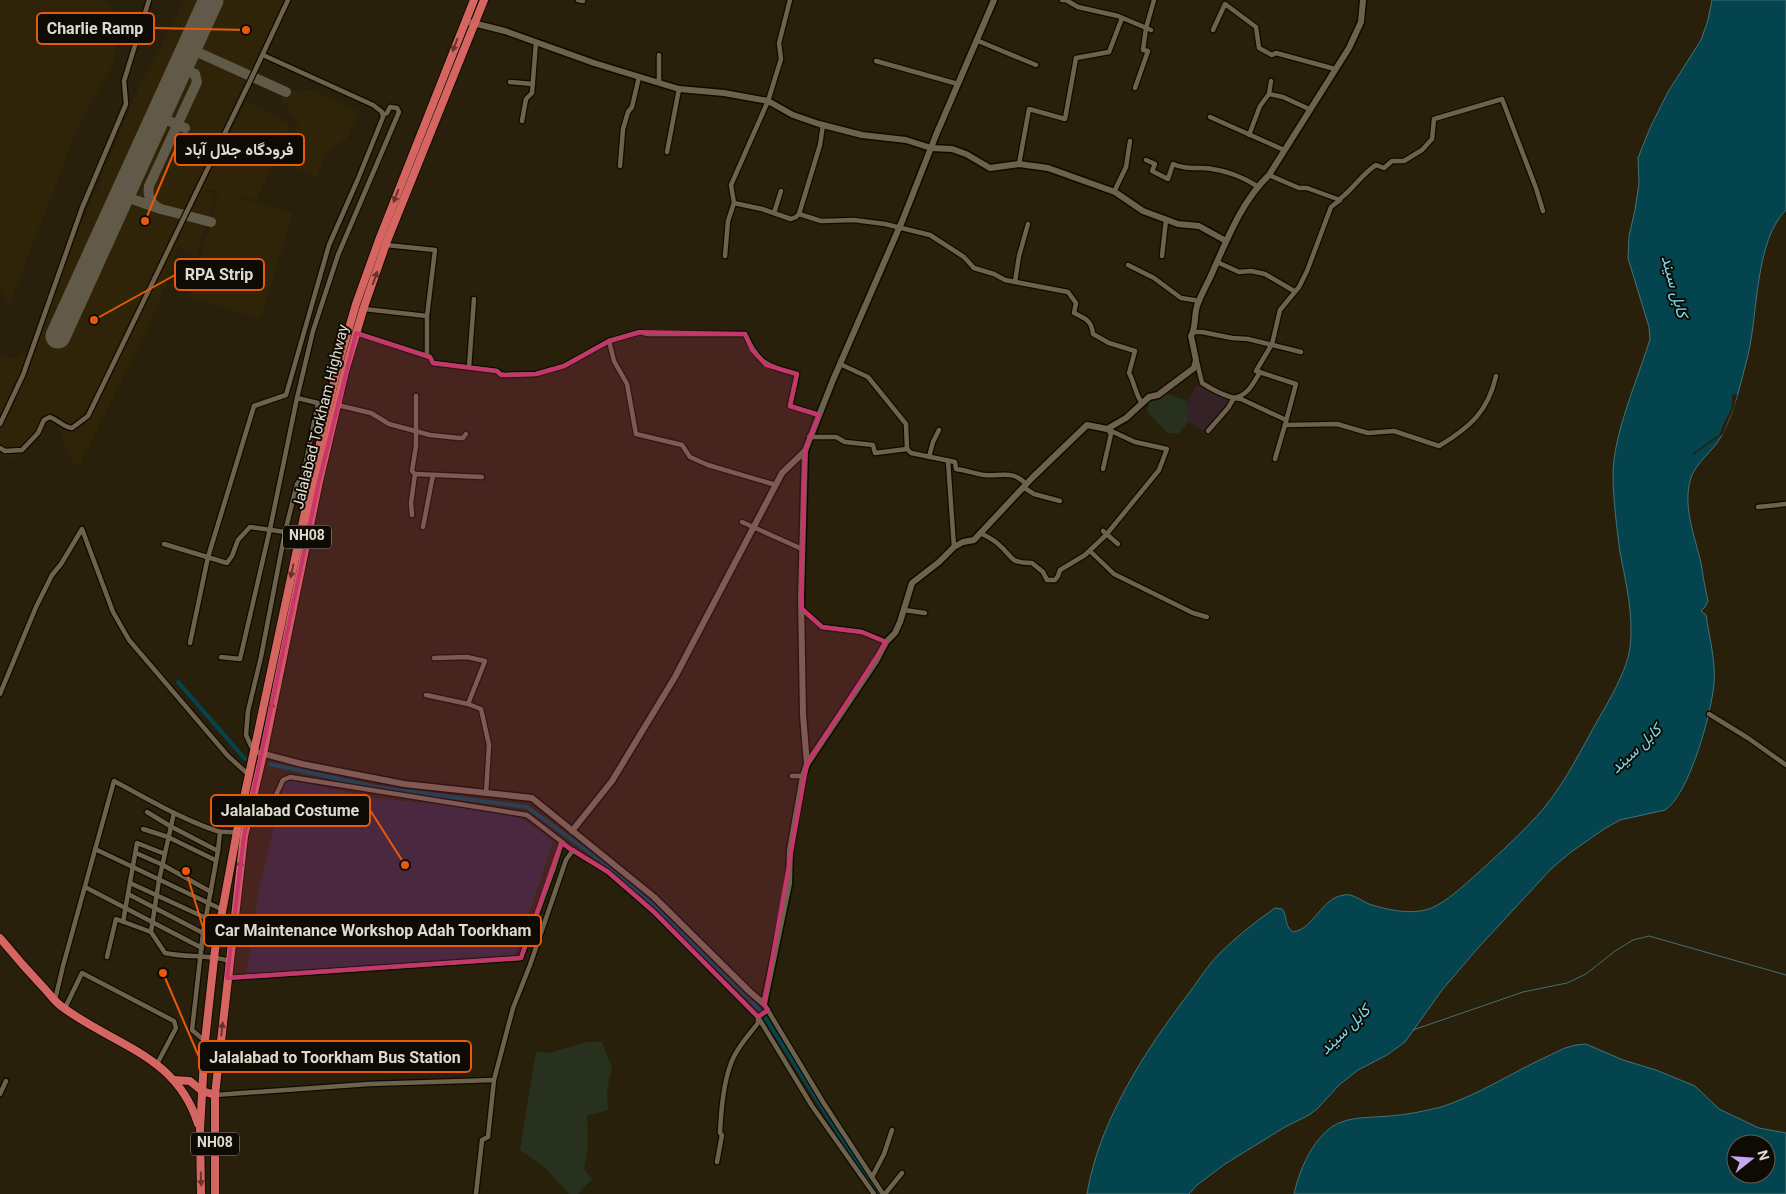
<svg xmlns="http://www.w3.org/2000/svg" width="1786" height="1194" font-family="Georgia,Vazirmatn,serif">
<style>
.built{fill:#302408}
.industrial{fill:#2b2535}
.education{fill:#352226}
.green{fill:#27311d}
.water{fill:#03444f;stroke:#457175;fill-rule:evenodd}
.pier{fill:#29200c}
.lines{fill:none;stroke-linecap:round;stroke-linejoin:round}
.stream{stroke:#457175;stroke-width:1}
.canal{stroke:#03444f;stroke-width:4}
.taxiway{stroke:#625a48;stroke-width:10}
.runway{stroke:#625a48;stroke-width:25}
.street-casing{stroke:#110900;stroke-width:7}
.secondary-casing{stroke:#110900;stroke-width:9}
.highway-casing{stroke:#110900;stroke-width:10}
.street{stroke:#6d624c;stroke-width:4.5}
.secondary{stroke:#6d624c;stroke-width:6}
.highway{stroke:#d56560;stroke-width:8}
.oneway{fill:#68332d}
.marked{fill:#c6356c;fill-opacity:0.2;stroke:#c6356c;stroke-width:4;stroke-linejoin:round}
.labels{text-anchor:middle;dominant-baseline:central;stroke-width:4;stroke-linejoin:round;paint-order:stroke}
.shield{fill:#0e0a04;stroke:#a19c91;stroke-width:1}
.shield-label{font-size:14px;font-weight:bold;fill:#e0dace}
.street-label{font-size:15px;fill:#e0dace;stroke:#0e0a04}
.water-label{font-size:16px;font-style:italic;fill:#7dd9eb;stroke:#0e0a04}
.leader{fill:none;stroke:#e8590c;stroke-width:2}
.callout-dot{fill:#e8590c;stroke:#0e0a04;stroke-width:2}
.callout{fill:#0e0a04;stroke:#e8590c;stroke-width:2}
.callout-label{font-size:16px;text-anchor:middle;font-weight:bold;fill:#e0dace}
</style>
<rect width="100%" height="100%" fill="#29200c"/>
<g class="built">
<path d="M 0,0 L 101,0 L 121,15 L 113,64 L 75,132 L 56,185 L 9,305 L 0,289 Z"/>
<path d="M 184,0 L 290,0 L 211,167 L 247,102 L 290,124 L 257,200 L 230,194 L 293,214 L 260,319 L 189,297 L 211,222 L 218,191 L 203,189 L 215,195 L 196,256 L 178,247 L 174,256 L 171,272 L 150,323 L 80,465 L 75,466 L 65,448 L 58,425 L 53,420 L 45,423 L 30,446 L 11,460 L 0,454 L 0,356 L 3,355 L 14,359 L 28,351 L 138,90 Z"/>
<path d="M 312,90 L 359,111 L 347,138 L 325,154 L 317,177 L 281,161 L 298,123 L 282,100 L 286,92 Z"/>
</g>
<path class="industrial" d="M 285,779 L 376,798 L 476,808 L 523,819 L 553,841 L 514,959 L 246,976 L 259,890 Z"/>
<path class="education" d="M 1198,383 L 1232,400 L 1209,435 L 1189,422 L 1186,404 Z"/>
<g class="green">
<path d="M 1164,393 L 1186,400 L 1189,421 L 1179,433 L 1167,433 L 1147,411 L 1149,401 Z"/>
<path d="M 587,1042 L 602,1042 L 612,1068 L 607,1089 L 608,1110 L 587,1116 L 588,1148 L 584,1169 L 592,1179 L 578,1194 L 569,1194 L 545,1168 L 520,1150 L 536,1051 L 549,1053 Z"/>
</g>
<g class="water">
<path d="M 1712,0 L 1786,0 L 1786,210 C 1755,240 1758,314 1748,355 C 1741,382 1735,410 1722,435 C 1714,451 1694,463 1690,481 C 1683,508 1695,537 1701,563 C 1703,576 1705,588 1708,601 L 1705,607 L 1701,611 L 1706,615 C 1709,637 1716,661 1714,683 C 1712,712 1689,795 1665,810 L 1620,820 L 1604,829 L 1571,852 L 1551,869 L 1477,949 L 1442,990 L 1405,1042 L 1387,1055 L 1358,1070 L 1339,1085 L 1317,1109 L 1309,1115 L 1285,1127 L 1225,1164 L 1197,1185 L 1189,1194 L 1087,1194 C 1099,1121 1145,1051 1189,993 C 1199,980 1208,965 1219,954 C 1236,937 1255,922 1275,908 L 1282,909 C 1288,917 1284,926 1293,932 C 1314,929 1321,898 1344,895 C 1353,893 1361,901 1369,904 C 1387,910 1411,915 1429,909 C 1447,902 1463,886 1478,873 C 1501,852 1524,831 1544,808 C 1566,781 1582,748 1599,718 C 1610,699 1627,670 1630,648 C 1634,615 1626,584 1620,552 C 1617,530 1613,497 1613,475 C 1613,434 1638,379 1650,339 L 1649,327 L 1628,258 L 1629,236 L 1635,210 L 1639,183 L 1638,158 L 1650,128 L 1668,92 L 1701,40 L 1708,20 Z"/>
<path d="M 1586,1044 L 1623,1060 L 1656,1070 L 1695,1086 L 1719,1109 L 1759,1128 L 1786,1133 L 1786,1194 L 1294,1194 C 1299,1171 1312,1140 1333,1126 C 1350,1116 1370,1118 1389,1116 C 1406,1115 1425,1111 1441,1107 C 1469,1098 1495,1083 1520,1070 C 1535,1062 1550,1055 1565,1048 L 1576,1045 ZM 1736,1144 L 1766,1144 L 1766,1174 L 1736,1174 Z"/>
</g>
<path class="pier" d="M 1734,394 L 1737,395 L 1734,407 L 1723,434 L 1693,455 L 1693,453 L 1720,434 L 1722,427 L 1732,407 L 1732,395 Z"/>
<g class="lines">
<path class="stream" d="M 1413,1030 L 1523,992 L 1567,983 L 1586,974 L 1615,951 L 1633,940 L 1649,936 L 1786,975"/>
<g class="canal">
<path d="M 178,682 L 245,759"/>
<path d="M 270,764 L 376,787 L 527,807 L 611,868 L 629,885 L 644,896 L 751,1000 L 764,1016 L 877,1194"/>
</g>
<g class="taxiway">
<path d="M 192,39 L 192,47 L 195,51 L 286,92"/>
<path d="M 159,112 L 162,118 L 185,128"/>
<path d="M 153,126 L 157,120 L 162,118"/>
<path d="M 210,139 L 224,148"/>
<path d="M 123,192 L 126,197 L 161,209 L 211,222"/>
<path d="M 161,209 C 152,205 147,197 149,186 L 197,82 L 195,74 L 180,68"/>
</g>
<path class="runway" d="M 58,336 L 211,0"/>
<g class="street-casing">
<g id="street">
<path d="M 578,0 L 583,1"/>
<path d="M 1062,0 L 1066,0 L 1078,7 L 1118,16 L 1151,30"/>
<path d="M 1213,30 L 1225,4 L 1256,27 L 1259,48 L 1272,55 L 1276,53 L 1335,69"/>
<path d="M 976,40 L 1036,65"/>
<path d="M 876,61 L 958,84"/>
<path d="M 510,82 L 533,84"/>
<path d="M 659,83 L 659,55"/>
<path d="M 1135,88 L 1148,51 L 1143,50 L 1146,28 L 1154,0"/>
<path d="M 1269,94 L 1283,97 L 1309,109"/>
<path d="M 1210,117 L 1284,150"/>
<path d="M 522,121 L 526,99 L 532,93 L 536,42"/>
<path d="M 1249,135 L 1260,106 L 1269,94 L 1271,81"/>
<path d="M 667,152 L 679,89"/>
<path d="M 1146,160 L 1155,164 L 1152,171 L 1168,179 L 1173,164 C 1188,171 1198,166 1212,169 C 1228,171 1244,178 1257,186"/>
<path d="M 1019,164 L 1029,109 L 1065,119 L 1076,58 L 1109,52 L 1122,18"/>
<path d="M 620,166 L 623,129 L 628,112 L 632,107 L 639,77"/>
<path d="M 1269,175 L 1299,188 L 1307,188 L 1340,200"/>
<path d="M 1114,192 L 1126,167 L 1130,141"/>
<path d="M 734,203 L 762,209 L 791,219 L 796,217 L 799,214 L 821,221 L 854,220 L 885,224 L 930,235 L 964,257 L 974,268 L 994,274 L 1005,280 L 1068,292 L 1076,303 L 1074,313 C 1085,318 1092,321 1093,334 L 1109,343 L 1135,351 L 1129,373 C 1135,384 1135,394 1142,403"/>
<path d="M 774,213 L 781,191"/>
<path d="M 799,214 L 820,145 L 823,125"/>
<path d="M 386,245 L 435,250 L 427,316 L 427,356"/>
<path d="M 725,256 L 728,221 L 734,203 L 731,185 L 768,101 L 781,59 L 779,43 L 790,0"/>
<path d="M 1162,256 L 1166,220"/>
<path d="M 1217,262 L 1239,272 L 1251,271 L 1265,274 L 1294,291"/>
<path d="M 1128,265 L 1154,278 L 1181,298 L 1200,301"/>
<path d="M 1015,282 L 1019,256 L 1028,224"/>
<path d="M 364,309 L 427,316"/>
<path d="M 1193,332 L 1202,332 L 1232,338 L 1248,339 L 1301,352"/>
<path d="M 356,333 L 430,357 L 433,363 L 497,371 L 500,374 L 504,375 L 536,374 L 564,366 L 609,341 L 614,361 L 627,384 L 636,434 L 682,445 L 690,457 L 708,465 L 776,485"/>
<path d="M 609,341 L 640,332 L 648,334 L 745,334 C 758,364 768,366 797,374 L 790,406 L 819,415"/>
<path d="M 1197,362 L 1202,383 C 1213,390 1227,398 1241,399 L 1286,420"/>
<path d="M 840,364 L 868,377 L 906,424 L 907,449"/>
<path d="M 469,367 L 474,299"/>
<path d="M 1496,376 C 1488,412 1469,428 1439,446 L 1394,431 L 1368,433 L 1337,424 L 1285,425 L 1296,384 L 1256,371 L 1272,344 L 1280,310 L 1299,287 L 1307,271 L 1331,207 L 1340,200 L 1341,198 C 1354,188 1362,174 1376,165 L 1384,168 L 1392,161 L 1404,161 L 1422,150 L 1432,139 L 1434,119 L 1502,99 L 1536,188 L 1543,211"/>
<path d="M 337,405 L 371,413 L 389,424 L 430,435 L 459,438 L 463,438 L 466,434"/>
<path d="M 0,424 L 23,375 L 82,208 L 126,104 L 124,81 L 149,0"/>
<path d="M 1208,431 L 1228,408 L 1234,398 C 1248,395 1253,384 1260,372"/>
<path d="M 809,437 L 836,437 L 845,442 L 873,445 L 875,453 L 907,449 L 911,453 L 955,462 L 956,469 C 966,470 975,474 984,475 C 1000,477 1012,469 1026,484"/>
<path d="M 0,448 L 5,451 L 22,450 L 38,433 L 44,420 L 50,417 C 58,420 63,427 72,428 L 88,416 L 252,77 L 288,0"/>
<path d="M 929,457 L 933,442 L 939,430"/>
<path d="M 1275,459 L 1285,425"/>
<path d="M 948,461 L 954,547"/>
<path d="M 1103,469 L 1111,434 L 1108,430"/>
<path d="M 415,474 L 482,477"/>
<path d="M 1023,487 L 1034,494 L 1060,501"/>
<path d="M 1758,507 L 1786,504"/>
<path d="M 412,515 L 411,503 L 415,474 L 412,471 L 416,446 L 416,396"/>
<path d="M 742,522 L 802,549"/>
<path d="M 423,527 L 433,475"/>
<path d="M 1103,531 L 1118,544"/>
<path d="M 285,532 L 297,484 L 303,476 L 318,403 L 297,398 L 313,331 L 338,255 L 399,112 L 397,108 L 390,107 L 387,113 L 383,115"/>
<path d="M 980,533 C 986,536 993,539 998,544 C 1014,557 1008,563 1032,563 L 1043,572 L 1047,580 L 1055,580 L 1058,576 L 1060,570 L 1085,555 L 1106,535 L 1159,470 L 1167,449 L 1135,442 L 1107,429"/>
<path d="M 164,544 L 227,563 L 232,556 L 238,540 L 250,527 L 285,532 L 261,657 L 248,711 L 246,735 L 251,746 L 255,746"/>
<path d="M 1090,551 L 1114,574 L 1193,613 L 1207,617"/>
<path d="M 802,609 L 822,627 L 862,632 L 886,642"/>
<path d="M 904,610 L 925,613"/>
<path d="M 190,643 L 208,557 L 254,406 L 286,395 L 329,245 L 358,179 L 383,117 L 382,112 L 373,105 L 263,55"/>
<path d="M 221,657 L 240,659 L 270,529 L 297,398"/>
<path d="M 434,658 L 467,657 L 485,661 L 468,704"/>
<path d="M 0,694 L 36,607 L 52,575 L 61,564 L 82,529 L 113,612 L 129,640 L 228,756 L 249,775"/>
<path d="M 426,695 L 468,704 L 481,709 L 489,745 L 486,794"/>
<path d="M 1709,714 L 1748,738 L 1786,765"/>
<path d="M 792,776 L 803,776"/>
<path d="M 147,812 L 170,826 L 218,851"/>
<path d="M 174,813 L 159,880 L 151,932 L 165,953 C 187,958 207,954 229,961"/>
<path d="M 143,829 L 168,837 L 215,860"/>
<path d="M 562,842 L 569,848 L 608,872 L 654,912 L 758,1017 L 812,1106 L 874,1194"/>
<path d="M 95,849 L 221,909"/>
<path d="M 136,853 L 163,865 L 211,892"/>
<path d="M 130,883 L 206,918"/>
<path d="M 85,887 L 202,948"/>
<path d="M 128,894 L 203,933"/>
<path d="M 123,922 L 137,843 L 165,854"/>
<path d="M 107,957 L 116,919 L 151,932"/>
<path d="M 227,978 L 521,958 L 553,870 L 562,842 L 527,815 L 290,777 L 283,780 C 275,797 267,820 246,824"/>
<path d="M 55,1000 L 63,966 L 114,781 C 148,799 181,819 217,831 C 224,833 230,831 237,833"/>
<path d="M 764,1004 L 823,1102 L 883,1194"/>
<path d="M 65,1008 L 82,973 L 174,1021 L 176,1028 L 157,1064"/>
<path d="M 205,1041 L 192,1030 L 203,933 L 218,851 L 220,832"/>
<path d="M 0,1094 L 6,1081"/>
<path d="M 215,1095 L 369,1084 L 494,1080"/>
<path d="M 717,1162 L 722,1135 L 720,1133 C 721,1111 723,1086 730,1066 C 735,1050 748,1036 758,1023 L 758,1017 L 768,1010"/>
<path d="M 872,1177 L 884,1154 L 892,1130"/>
<path d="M 476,1194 L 482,1140 L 488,1137 L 494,1080 L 513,1008 L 530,965 L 566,860 L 573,850"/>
<path d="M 885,1194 L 902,1173"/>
</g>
</g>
<g class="secondary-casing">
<g id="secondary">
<path d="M 465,21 L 505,31 L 594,63 L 679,89 L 724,93 L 768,101 L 793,115 L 819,124 L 862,135 L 906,140 L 931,148 L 952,149 L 966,154 L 990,168 L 1019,164 L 1048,168 L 1115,192 L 1143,211 L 1178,224 L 1199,226 L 1226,241"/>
<path d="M 253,751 L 302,764 L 404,784 L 532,798 L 654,897 L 750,992 L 764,1004 L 789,884 L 790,850 L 803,776 L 807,764 L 803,715 L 801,598 L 805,451 L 833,380 L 903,219 L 936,135 L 994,0"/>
<path d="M 807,764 L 876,661 L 886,642 L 895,633 L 900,622 L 912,583 L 939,562 L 954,547 L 963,542 L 974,540 L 1032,478 L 1087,425 L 1107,429 L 1126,418 L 1149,397 L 1158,395 L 1194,368 L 1196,360 L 1191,336 C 1196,328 1194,316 1197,306 C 1201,294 1208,283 1213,271 C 1228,237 1242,201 1269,175 L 1349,48 L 1361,22 L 1363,0"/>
<path d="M 572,831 L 612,781 L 675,677 L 782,473 L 805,451"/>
</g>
</g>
<g class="highway-casing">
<g id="highway">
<path d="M 0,938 C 14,955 28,971 43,987 C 49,993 54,1001 61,1006 C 114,1046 176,1054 198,1124"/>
<path d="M 174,1080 L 190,1081 L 202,1091 L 215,1095"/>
<path d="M 201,1194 L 200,1130 L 205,1041 L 215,950 L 238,826 L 312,479 L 337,369 L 356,304 L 379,240 L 474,0"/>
<path d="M 215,1194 L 215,1095 L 244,836 L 263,754 L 319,481 L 345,371 L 364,307 L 387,241 L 484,0"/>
</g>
</g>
<use href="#street" class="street"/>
<use href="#secondary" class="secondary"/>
<use href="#highway" class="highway"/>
</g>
<defs><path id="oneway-solid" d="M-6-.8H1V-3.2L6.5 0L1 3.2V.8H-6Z" transform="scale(1.25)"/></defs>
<g class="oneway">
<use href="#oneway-solid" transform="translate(455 45) rotate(111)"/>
<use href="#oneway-solid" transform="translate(396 196) rotate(111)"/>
<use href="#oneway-solid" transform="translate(375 278) rotate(-71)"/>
<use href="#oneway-solid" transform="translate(292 571) rotate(102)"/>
<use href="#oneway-solid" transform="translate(271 708) rotate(-78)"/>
<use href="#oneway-solid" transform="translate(240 867) rotate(-84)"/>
<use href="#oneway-solid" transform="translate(222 1029) rotate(-84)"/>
<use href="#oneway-solid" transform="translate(201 1179) rotate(88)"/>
</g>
<path class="marked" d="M 640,332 L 745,334 L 752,350 L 766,365 L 797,374 L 790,406 L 819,415 L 805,451 L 801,608 L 822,627 L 862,632 L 886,642 L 807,764 L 764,1004 L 768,1010 L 758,1017 L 654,912 L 608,872 L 561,843 L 521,958 L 227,978 L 244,836 L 319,481 L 356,333 L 430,357 L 433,363 L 497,371 L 501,375 L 536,374 L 564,366 L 609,341 Z"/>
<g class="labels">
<g class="shield">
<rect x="283" y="525.5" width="48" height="23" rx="4"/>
<rect x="191" y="1132.5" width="48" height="23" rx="4"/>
</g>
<g class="shield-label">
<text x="307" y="537">NH08</text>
<text x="215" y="1144">NH08</text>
</g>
<g class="street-label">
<text transform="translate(322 417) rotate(-76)">Jalalabad Torkham Highway</text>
</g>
<g class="water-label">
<text transform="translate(1673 287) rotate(75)">کابل سيند</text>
<text transform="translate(1637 750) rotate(-43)">کابل سيند</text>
<text transform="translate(1346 1031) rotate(-44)">کابل سيند</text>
</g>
</g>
<path class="leader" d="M246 30L154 28M145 221L175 150M94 320L175 275M405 865L370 810M186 871L204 931M163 973L199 1057"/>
<g class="callout-dot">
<circle cx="246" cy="30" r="5"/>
<circle cx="145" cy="221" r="5"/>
<circle cx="94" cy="320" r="5"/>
<circle cx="405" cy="865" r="5"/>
<circle cx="186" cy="871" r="5"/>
<circle cx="163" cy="973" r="5"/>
</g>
<g class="callout">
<rect x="37" y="13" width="117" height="31" rx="5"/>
<rect x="175" y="134" width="129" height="31" rx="5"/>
<rect x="175" y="259" width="89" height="31" rx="5"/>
<rect x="211" y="795" width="159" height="31" rx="5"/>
<rect x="204" y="915" width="337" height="31" rx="5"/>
<rect x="199" y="1041" width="272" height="31" rx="5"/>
</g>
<g class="callout-label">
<text x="95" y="34">Charlie Ramp</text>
<text x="239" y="155">فرودگاه جلال آباد</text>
<text x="219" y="280">RPA Strip</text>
<text x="290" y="816">Jalalabad Costume</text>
<text x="373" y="936">Car Maintenance Workshop Adah Toorkham</text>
<text x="335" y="1063">Jalalabad to Toorkham Bus Station</text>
</g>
<g transform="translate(1751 1159) rotate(73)"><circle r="24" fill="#0e0a04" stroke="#625d55"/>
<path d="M0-4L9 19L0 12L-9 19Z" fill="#c5a7f1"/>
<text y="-8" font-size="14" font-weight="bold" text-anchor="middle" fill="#e0dace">N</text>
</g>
</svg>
